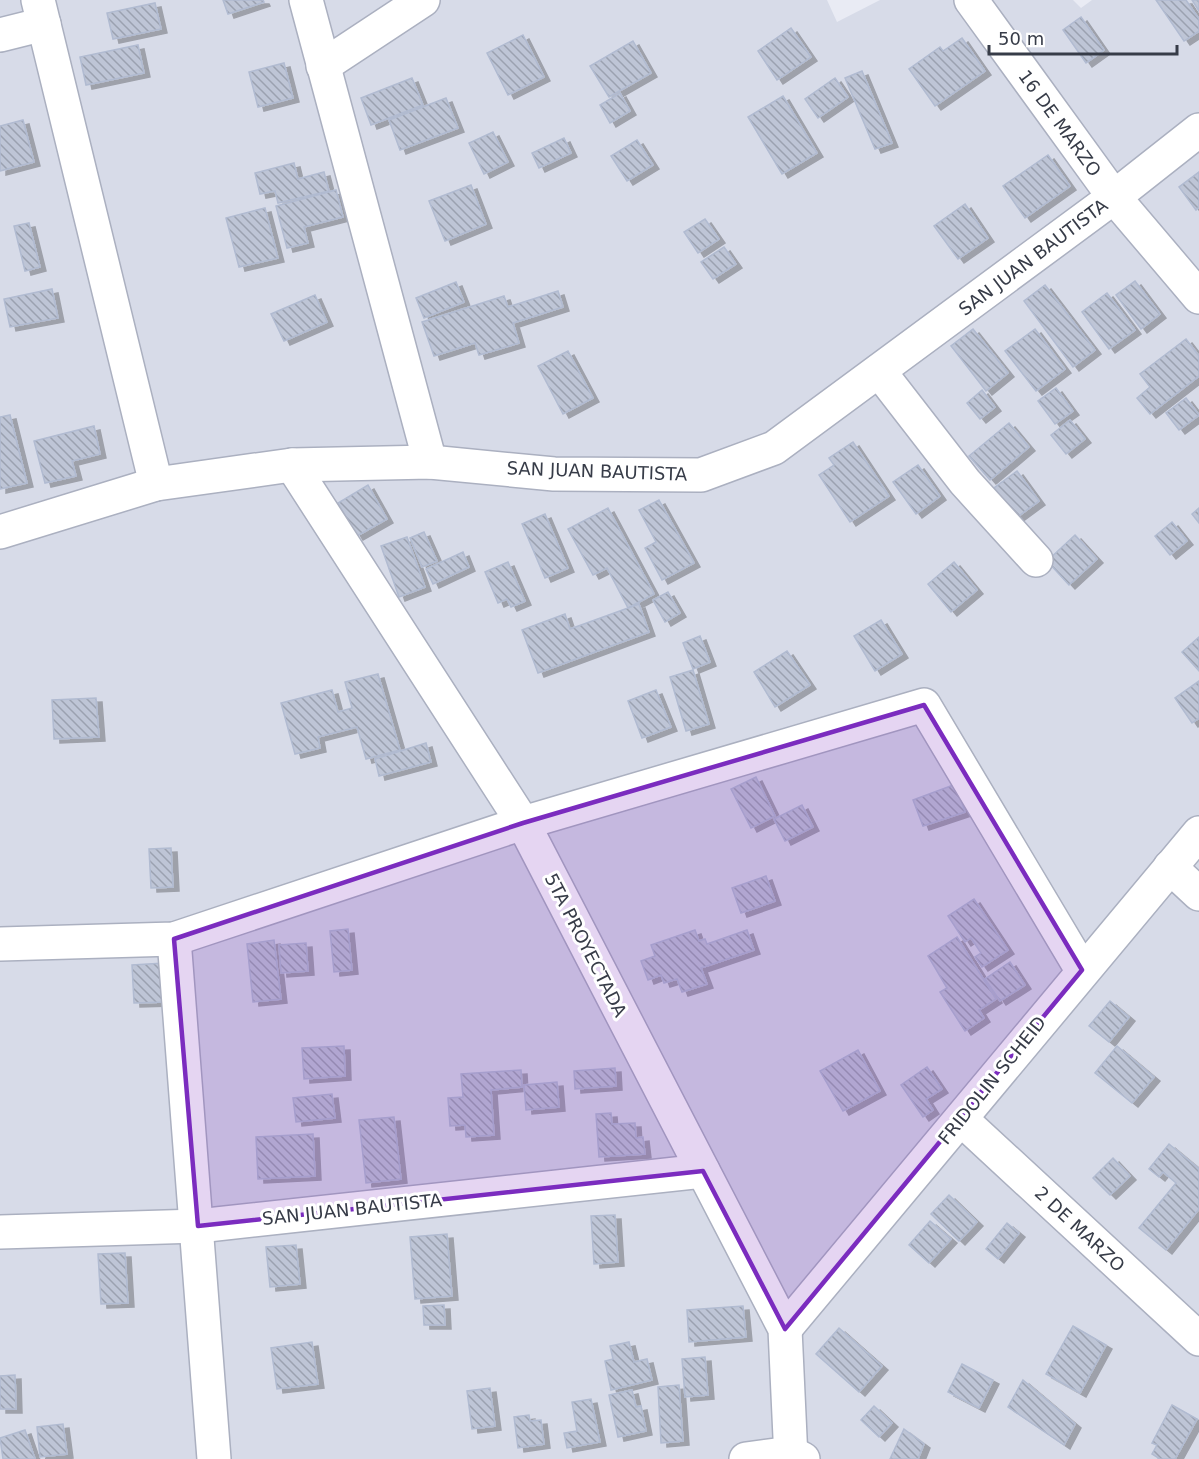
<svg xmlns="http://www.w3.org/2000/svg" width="1199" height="1459" font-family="'DejaVu Sans',sans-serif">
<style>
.residential{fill:#d7dbe8}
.building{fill:url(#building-back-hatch);stroke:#b1bbd1;stroke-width:1.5;filter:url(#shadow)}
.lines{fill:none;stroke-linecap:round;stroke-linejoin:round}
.minor-casing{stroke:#abb0c0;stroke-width:36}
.minor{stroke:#fff;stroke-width:33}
.marked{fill:#7b2cbf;fill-opacity:0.2;stroke:#7b2cbf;stroke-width:4.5;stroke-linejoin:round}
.labels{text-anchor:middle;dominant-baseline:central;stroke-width:6;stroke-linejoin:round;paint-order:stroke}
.street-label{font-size:18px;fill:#373c48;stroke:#fff}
</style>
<defs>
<pattern id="building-back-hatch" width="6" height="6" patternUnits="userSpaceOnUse" patternTransform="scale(1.5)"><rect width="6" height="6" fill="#bec5d6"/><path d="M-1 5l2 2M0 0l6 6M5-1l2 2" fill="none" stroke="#9ba1b0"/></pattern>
<filter id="shadow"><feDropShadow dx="6" dy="4" stdDeviation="0" flood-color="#0004"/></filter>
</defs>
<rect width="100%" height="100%" fill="#e9ebf4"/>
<path class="residential" d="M 0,0 L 827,0 L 837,22 L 880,0 L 1073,0 L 1081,8 L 1092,0 L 1199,0 L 1199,1459 L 0,1459 Z"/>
<g class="building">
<path d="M 223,0 L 263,0 L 264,2 L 228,14 Z"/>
<path d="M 1156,0 L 1186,0 L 1199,19 L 1199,31 L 1184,41 Z"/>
<path d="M 1192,0 L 1199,0 L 1199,11 Z"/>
<path d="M 155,3 L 161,29 L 113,39 L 107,13 Z"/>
<path d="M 1081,17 L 1104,50 L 1086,63 L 1063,30 Z"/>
<path d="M 791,28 L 811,57 L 777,80 L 758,51 Z"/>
<path d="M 523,35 L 544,77 L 508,95 L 487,53 Z"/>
<path d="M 962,38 L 985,71 L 935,106 L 909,69 L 940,47 L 943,51 Z"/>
<path d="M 633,41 L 651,73 L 609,97 L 590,66 Z"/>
<path d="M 138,45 L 144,73 L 86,85 L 80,57 Z"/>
<path d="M 284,63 L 293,98 L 258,107 L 249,72 Z"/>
<path d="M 862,71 L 892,143 L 875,149 L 845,78 Z"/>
<path d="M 412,78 L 423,105 L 371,125 L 361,98 Z"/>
<path d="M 835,78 L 848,97 L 818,118 L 805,99 Z"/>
<path d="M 620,93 L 630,111 L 610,123 L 600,105 Z"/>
<path d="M 783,96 L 817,153 L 782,174 L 748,117 Z"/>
<path d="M 446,98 L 458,128 L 400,150 L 389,120 Z"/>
<path d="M 23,120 L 34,162 L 0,171 L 0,126 Z"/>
<path d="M 493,132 L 508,162 L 484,174 L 469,143 Z"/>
<path d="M 564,138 L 571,153 L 539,168 L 532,153 Z"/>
<path d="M 637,140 L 653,165 L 627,181 L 611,156 Z"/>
<path d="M 1048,155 L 1070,186 L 1025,218 L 1003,186 Z"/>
<path d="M 294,163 L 298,179 L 324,172 L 329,191 L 278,203 L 275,191 L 260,194 L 255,173 Z"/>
<path d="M 1199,172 L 1199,207 L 1196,210 L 1179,187 Z"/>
<path d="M 471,185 L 486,224 L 445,241 L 429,201 Z"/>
<path d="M 336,190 L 343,217 L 304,227 L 308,243 L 287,248 L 276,206 Z"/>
<path d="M 965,204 L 988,238 L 958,259 L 934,226 Z"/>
<path d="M 265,208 L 278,258 L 239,267 L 226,218 Z"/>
<path d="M 705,219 L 719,239 L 698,253 L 684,232 Z"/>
<path d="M 29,223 L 40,267 L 25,271 L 14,226 Z"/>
<path d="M 724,247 L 736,264 L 713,279 L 701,262 Z"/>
<path d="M 1135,281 L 1160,314 L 1141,329 L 1116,295 Z"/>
<path d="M 456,282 L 464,302 L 424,318 L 416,298 Z"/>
<path d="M 1045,285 L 1095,350 L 1073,367 L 1024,301 Z"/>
<path d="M 52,289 L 58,318 L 10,327 L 4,299 Z"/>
<path d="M 558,291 L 563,307 L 513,323 L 519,343 L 479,355 L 475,343 L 434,356 L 422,322 L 504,296 L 508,307 Z"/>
<path d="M 1107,293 L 1135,330 L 1109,349 L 1082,312 Z"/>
<path d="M 315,295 L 327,322 L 284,341 L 271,314 Z"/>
<path d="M 973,329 L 1008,373 L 986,391 L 951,346 Z"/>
<path d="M 1035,329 L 1065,369 L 1036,391 L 1005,351 Z"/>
<path d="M 1186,339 L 1199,356 L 1199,376 L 1150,414 L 1137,398 L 1150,387 L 1140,374 Z"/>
<path d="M 568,351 L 593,398 L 563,414 L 538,366 Z"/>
<path d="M 1056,388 L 1073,411 L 1055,424 L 1038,401 Z"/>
<path d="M 982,390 L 995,407 L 980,419 L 967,403 Z"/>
<path d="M 1186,398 L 1199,415 L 1179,430 L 1166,413 Z"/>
<path d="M 10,415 L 27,483 L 0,489 L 0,417 Z"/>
<path d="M 1070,420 L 1085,439 L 1066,454 L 1051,435 Z"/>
<path d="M 1009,423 L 1029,447 L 990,480 L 969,456 Z"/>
<path d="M 94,426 L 100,454 L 72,461 L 76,476 L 45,483 L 34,441 Z"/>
<path d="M 853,442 L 889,496 L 850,522 L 819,475 L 834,465 L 829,458 Z"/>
<path d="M 918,465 L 940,496 L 916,514 L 893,482 Z"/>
<path d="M 1017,471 L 1039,501 L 1016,518 L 994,488 Z"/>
<path d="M 368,485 L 387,519 L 357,536 L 338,503 Z"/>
<path d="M 659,500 L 694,563 L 662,580 L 645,548 L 656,542 L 639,510 Z"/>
<path d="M 608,508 L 654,594 L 628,608 L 607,568 L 593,575 L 568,529 Z"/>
<path d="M 1199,508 L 1199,523 L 1192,514 Z"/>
<path d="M 545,514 L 568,568 L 545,578 L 522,524 Z"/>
<path d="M 1172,522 L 1187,541 L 1170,555 L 1155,536 Z"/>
<path d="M 424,532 L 437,561 L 422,567 L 410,538 Z"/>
<path d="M 1075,535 L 1097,559 L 1069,585 L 1047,561 Z"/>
<path d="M 407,537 L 425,587 L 399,597 L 381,546 Z"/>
<path d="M 463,552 L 469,567 L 433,584 L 426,569 Z"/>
<path d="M 508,562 L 525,601 L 511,607 L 507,599 L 498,603 L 485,572 Z"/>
<path d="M 954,562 L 977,590 L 951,612 L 928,584 Z"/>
<path d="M 668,592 L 680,613 L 665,622 L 653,600 Z"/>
<path d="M 639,604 L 649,632 L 538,673 L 522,630 L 565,614 L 570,629 Z"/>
<path d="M 881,620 L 902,654 L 875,671 L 854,636 Z"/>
<path d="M 700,636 L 710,662 L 693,669 L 683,643 Z"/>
<path d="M 1199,637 L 1199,671 L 1182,652 Z"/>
<path d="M 787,651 L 810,685 L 775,707 L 754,672 Z"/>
<path d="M 693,670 L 709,724 L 686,731 L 670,677 Z"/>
<path d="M 378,674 L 400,750 L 366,759 L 357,727 L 318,737 L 320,748 L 295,754 L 281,703 L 332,690 L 338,712 L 352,708 L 345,682 Z"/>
<path d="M 1199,681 L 1199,718 L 1192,723 L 1175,698 Z"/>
<path d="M 656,690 L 671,727 L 642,738 L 628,701 Z"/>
<path d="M 96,698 L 99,737 L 54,739 L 52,700 Z"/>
<path d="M 426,743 L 431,762 L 379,776 L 375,759 Z"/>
<path d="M 756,777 L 775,816 L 751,828 L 731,789 Z"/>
<path d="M 956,784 L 965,812 L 923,826 L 913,800 Z"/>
<path d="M 802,805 L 813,827 L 785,841 L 774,819 Z"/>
<path d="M 171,848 L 173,887 L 151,888 L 149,849 Z"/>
<path d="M 766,876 L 775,901 L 741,913 L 732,888 Z"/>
<path d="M 974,899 L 1008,950 L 982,967 L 975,957 L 981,953 L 971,938 L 965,942 L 948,916 Z"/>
<path d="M 348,929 L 352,970 L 334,972 L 330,931 Z"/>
<path d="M 695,930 L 699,941 L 705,939 L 707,944 L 747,930 L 754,950 L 701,968 L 707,984 L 682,992 L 677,979 L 664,983 L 661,975 L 648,980 L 641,961 L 655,956 L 651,945 Z"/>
<path d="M 957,937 L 996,999 L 979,1010 L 984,1018 L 965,1031 L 940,992 L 947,988 L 928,956 Z"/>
<path d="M 274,940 L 281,999 L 253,1002 L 247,944 Z"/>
<path d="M 306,943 L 308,971 L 281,973 L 279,945 Z"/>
<path d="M 1010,962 L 1025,985 L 1000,1001 L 985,979 Z"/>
<path d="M 164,963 L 166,1002 L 134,1003 L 132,965 Z"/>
<path d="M 1110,1001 L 1129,1017 L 1109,1042 L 1089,1026 Z"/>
<path d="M 344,1046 L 345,1076 L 304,1079 L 302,1048 Z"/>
<path d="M 1117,1046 L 1154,1077 L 1132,1103 L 1095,1073 Z"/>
<path d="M 858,1050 L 880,1091 L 843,1111 L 820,1071 Z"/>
<path d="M 927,1067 L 942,1089 L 926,1099 L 933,1110 L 923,1117 L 901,1085 Z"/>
<path d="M 615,1068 L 616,1086 L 575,1089 L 574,1071 Z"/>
<path d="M 521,1070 L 522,1087 L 491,1090 L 494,1135 L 466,1137 L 465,1125 L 450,1126 L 448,1098 L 463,1097 L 461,1074 Z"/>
<path d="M 557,1082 L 559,1107 L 526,1110 L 524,1085 Z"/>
<path d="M 332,1094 L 335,1118 L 296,1122 L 293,1098 Z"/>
<path d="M 611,1113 L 612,1124 L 635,1123 L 636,1138 L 643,1137 L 645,1154 L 599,1157 L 596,1114 Z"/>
<path d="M 394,1117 L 401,1179 L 366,1183 L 359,1120 Z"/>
<path d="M 313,1134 L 315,1176 L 258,1179 L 256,1137 Z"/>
<path d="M 1169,1144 L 1199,1169 L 1199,1209 L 1166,1250 L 1139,1228 L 1176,1183 L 1163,1172 L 1159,1177 L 1149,1169 Z"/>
<path d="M 1113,1158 L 1130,1176 L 1110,1195 L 1093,1178 Z"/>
<path d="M 949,1195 L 977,1222 L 959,1241 L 931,1214 Z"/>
<path d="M 615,1215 L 618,1262 L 594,1264 L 591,1216 Z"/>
<path d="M 930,1221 L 951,1239 L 929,1263 L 909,1245 Z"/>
<path d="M 1007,1223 L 1019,1233 L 998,1259 L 986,1249 Z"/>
<path d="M 447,1234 L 452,1296 L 415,1299 L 410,1237 Z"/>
<path d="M 296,1245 L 300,1284 L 270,1287 L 266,1247 Z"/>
<path d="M 125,1253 L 128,1303 L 101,1304 L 98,1254 Z"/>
<path d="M 444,1305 L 445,1325 L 424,1325 L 423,1306 Z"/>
<path d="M 743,1306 L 746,1337 L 689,1342 L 687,1310 Z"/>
<path d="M 1073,1326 L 1106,1345 L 1080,1393 L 1046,1374 Z"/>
<path d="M 839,1328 L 882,1366 L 859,1392 L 816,1354 Z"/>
<path d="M 312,1342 L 318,1384 L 277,1389 L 271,1348 Z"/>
<path d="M 629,1342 L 634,1362 L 647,1359 L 652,1380 L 611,1390 L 605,1361 L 613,1359 L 610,1346 Z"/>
<path d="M 705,1357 L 708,1395 L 685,1397 L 682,1359 Z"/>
<path d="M 962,1364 L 993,1380 L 979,1408 L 948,1392 Z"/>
<path d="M 15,1375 L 16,1409 L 0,1409 L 0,1376 Z"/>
<path d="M 1023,1380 L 1075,1424 L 1064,1445 L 1008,1407 Z"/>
<path d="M 679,1385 L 683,1441 L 661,1443 L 658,1387 Z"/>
<path d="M 490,1388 L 495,1426 L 472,1429 L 467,1391 Z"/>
<path d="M 632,1390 L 636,1407 L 641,1406 L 646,1431 L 618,1437 L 609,1395 Z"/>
<path d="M 591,1399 L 600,1442 L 567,1448 L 564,1433 L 577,1431 L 572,1402 Z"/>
<path d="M 1172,1405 L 1197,1419 L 1175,1459 L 1160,1459 L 1152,1454 L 1157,1445 L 1152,1443 Z"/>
<path d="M 874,1406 L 892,1423 L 879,1437 L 861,1420 Z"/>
<path d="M 529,1415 L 530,1421 L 541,1420 L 544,1444 L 518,1448 L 514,1417 Z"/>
<path d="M 63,1424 L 67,1454 L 40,1457 L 37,1427 Z"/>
<path d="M 904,1429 L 924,1444 L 918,1459 L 890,1459 Z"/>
<path d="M 25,1430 L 35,1459 L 3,1459 L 0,1438 Z"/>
</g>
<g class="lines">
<g class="minor-casing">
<g id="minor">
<path d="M 38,0 L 156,484"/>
<path d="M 306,0 L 430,462"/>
<path d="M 971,0 L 1114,197 L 1199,297"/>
<path d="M 0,35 L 44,24"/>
<path d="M 323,66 L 423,0"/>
<path d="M 879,371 L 965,482 L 1036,560"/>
<path d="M 292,465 L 523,823 L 785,1329 L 791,1459"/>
<path d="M 0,532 L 156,484 L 292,465 L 430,462 L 554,474 L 701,475 L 774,448 L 1114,197 L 1199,130"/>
<path d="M 1170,867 L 1199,894"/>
<path d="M 174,939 L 214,1459"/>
<path d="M 0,944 L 174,939 L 523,823 L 924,705 L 1082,970"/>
<path d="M 961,1119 L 1199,1339"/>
<path d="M 0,1232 L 198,1226 L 703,1171"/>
<path d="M 785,1329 L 1199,833"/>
<path d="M 746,1459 L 791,1453 L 803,1459"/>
</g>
</g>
<use href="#minor" class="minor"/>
</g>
<path class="marked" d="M 924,705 L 1082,970 L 785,1329 L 703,1171 L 198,1226 L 174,939 L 523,823 Z"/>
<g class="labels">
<g class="street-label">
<text transform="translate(1060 123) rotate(54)">16 DE MARZO</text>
<text transform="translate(1033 257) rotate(-37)">SAN JUAN BAUTISTA</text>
<text transform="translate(597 471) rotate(2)">SAN JUAN BAUTISTA</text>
<text transform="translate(586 945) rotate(63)">5TA PROYECTADA</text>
<text transform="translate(992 1080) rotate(-51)">FRIDOLIN SCHEID</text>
<text transform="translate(352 1209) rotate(-6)">SAN JUAN BAUTISTA</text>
<text transform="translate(1080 1229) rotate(43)">2 DE MARZO</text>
</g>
</g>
<path d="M989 45v9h188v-9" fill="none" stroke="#373c48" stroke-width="3"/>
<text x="998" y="45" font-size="18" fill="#373c48" stroke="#ffffff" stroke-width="4.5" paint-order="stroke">50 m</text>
</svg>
